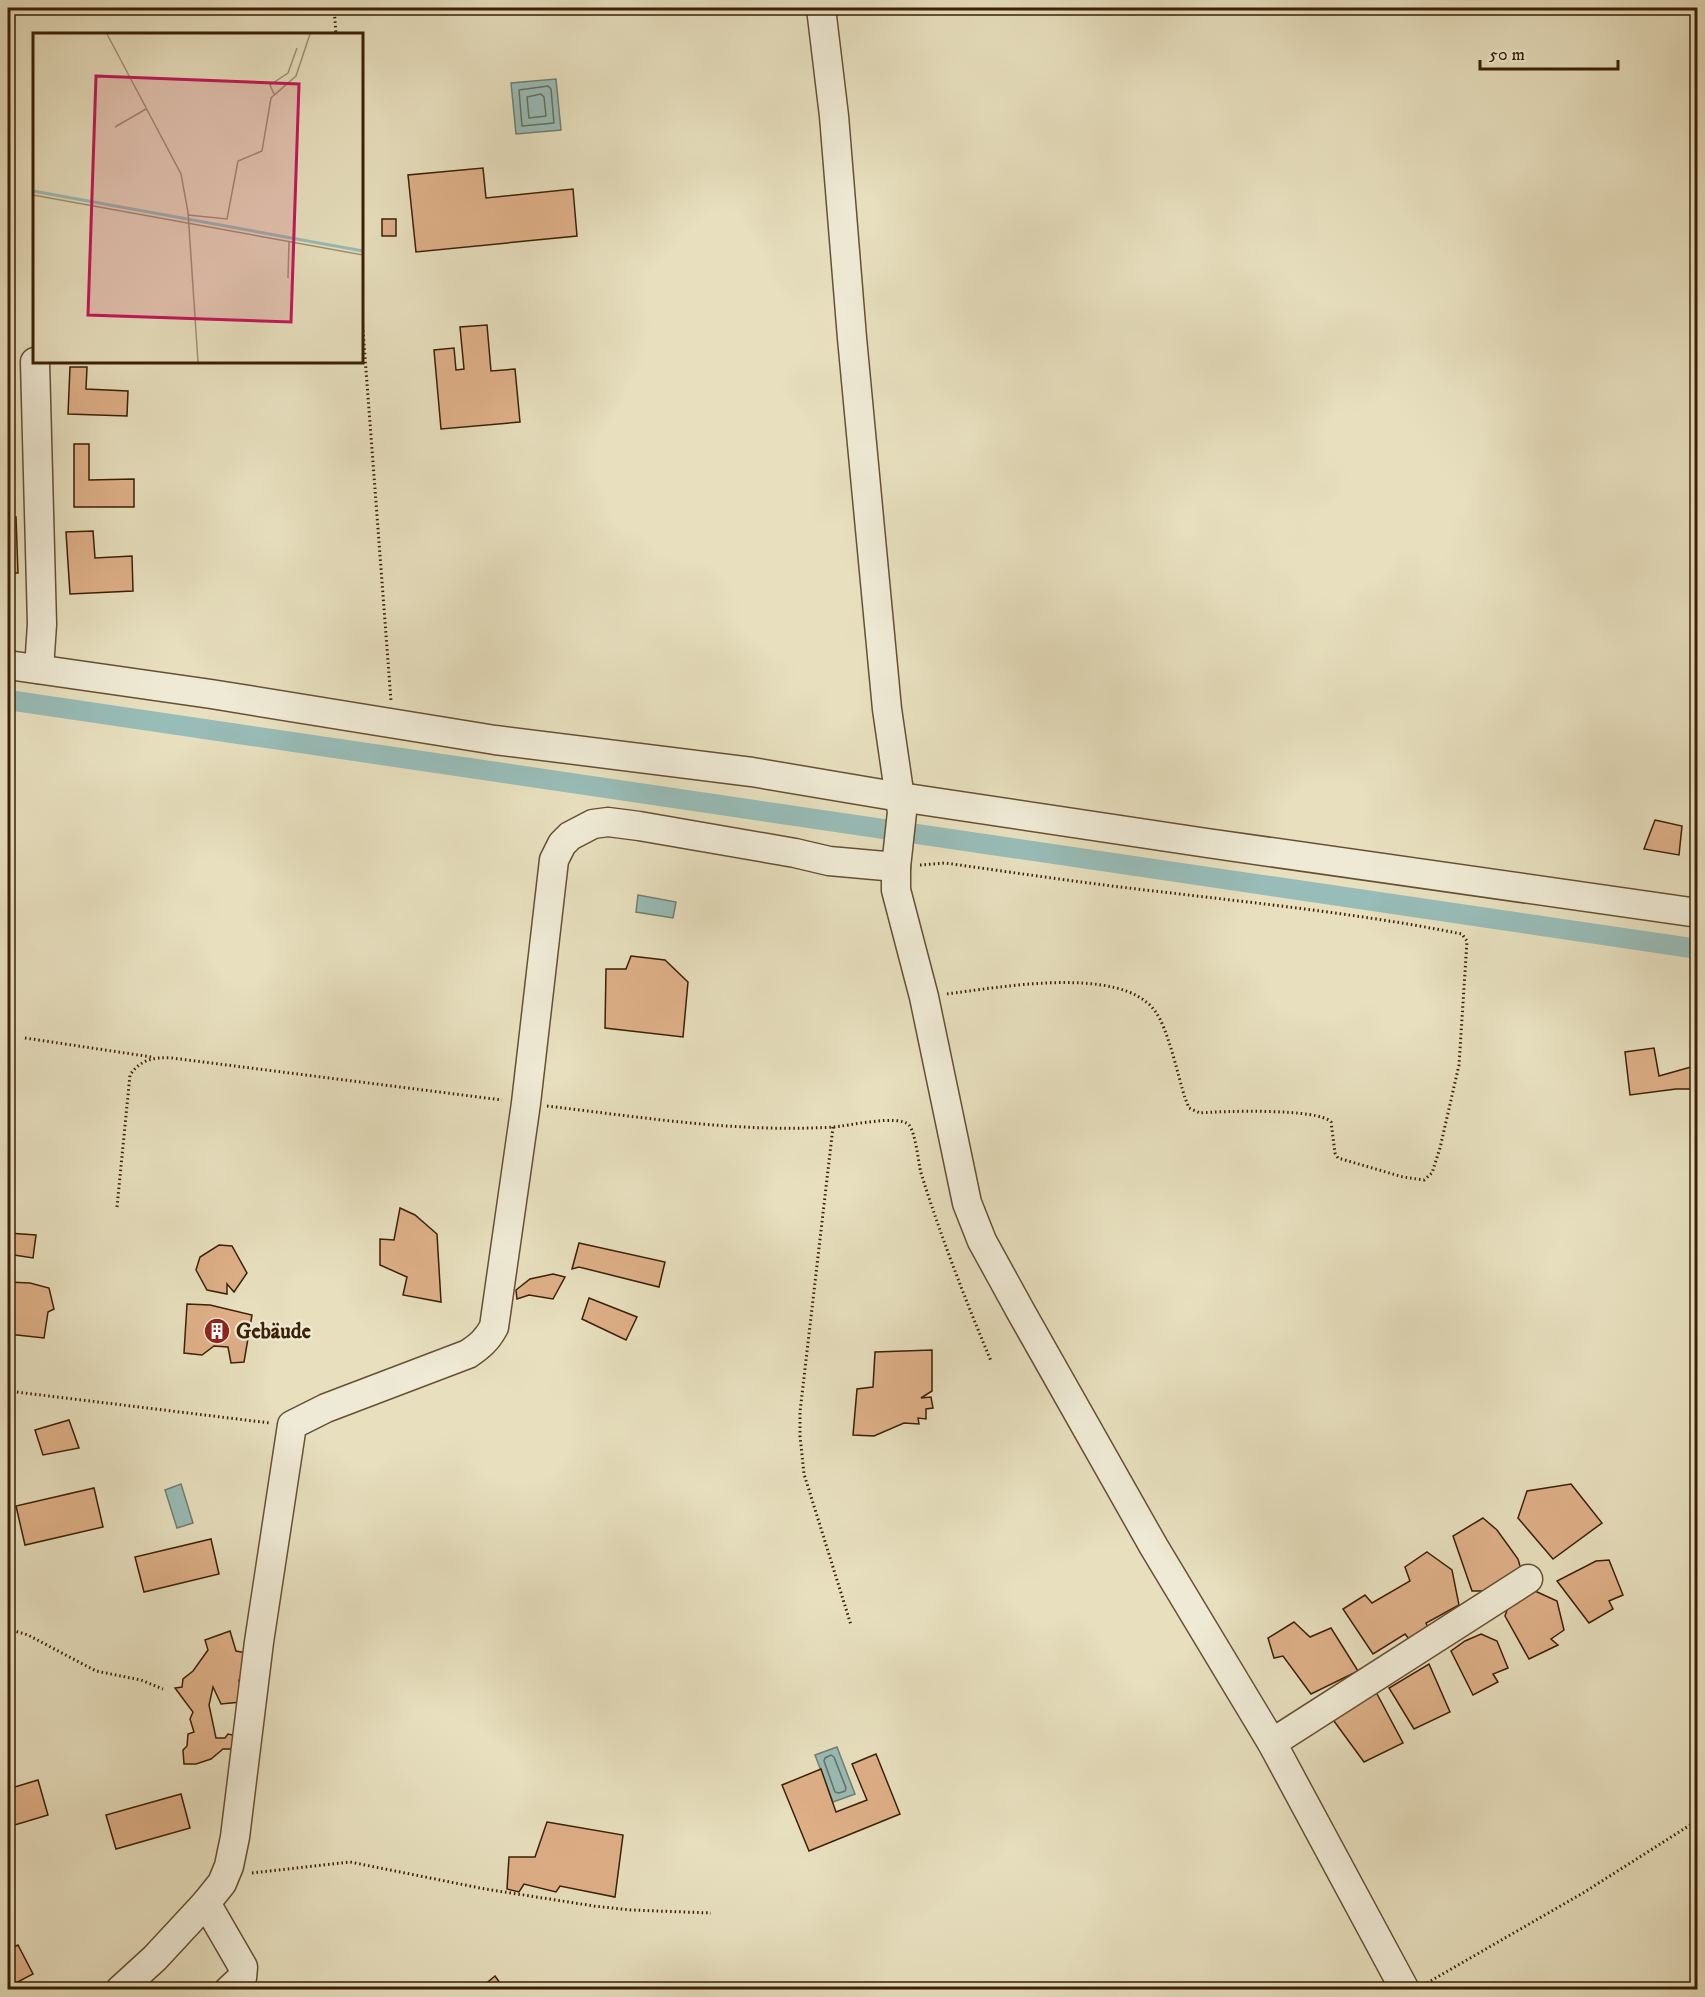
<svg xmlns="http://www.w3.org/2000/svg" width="1705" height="1997" font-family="'IM FELL DW Pica',serif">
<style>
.water{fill:#98bcb7;stroke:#737e70;stroke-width:1.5}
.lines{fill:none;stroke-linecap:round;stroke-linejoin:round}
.shore{stroke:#6a6e5e;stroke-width:1.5}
.canal{stroke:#98bcb7;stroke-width:20}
.building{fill:#dfb088;stroke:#3b2005;stroke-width:1.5}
.minor-casing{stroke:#665033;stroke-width:31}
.path{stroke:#3b2005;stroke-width:3;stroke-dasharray:1.5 3;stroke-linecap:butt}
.minor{stroke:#efead5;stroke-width:28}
.labels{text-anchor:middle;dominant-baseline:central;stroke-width:4.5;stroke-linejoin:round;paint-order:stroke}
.poi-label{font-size:22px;font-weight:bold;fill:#3b2005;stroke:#efead5;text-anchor:start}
.inset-river{fill:none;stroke:#98bcb7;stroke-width:3}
.inset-road{fill:none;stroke:#a29374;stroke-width:1.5}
.view{fill:#c2185b;fill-opacity:0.15;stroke:#c2185b;stroke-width:3}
.inset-edge{fill:none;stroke:#3b2005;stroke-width:3}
</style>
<rect width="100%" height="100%" fill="#e7dfbe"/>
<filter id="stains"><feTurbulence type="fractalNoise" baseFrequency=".00333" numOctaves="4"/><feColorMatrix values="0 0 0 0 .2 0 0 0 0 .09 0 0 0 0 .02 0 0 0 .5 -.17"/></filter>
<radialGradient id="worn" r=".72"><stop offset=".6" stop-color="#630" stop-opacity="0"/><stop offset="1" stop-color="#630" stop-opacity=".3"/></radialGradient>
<g class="water">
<path d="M 556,79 L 561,130 L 516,134 L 511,83 Z"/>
<path d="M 638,895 L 676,902 L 673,918 L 636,912 Z"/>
<path d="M 181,1484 L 193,1523 L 177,1528 L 165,1490 Z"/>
<path d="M 837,1747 L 855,1794 L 833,1802 L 815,1755 Z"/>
</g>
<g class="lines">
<g class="shore">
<path d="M 548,86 L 551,89 L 554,123 L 522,126 L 519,90 Z"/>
<path d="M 541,94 L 544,97 L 546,116 L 529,118 L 527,97 Z"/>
<path d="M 831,1755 L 834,1757 L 846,1788 L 845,1791 L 839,1793 L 835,1792 L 824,1761 L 825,1758 Z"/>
</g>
<path class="canal" d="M 8,700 L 1698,949"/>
</g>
<g class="building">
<path d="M 483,168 L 486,198 L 573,189 L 577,236 L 416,252 L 408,175 Z"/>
<rect x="382" y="219" width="14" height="17"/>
<path d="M 487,325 L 491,371 L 515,369 L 520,422 L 441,429 L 434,350 L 454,348 L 456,370 L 464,369 L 460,327 Z"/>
<path d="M 70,367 L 87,367 L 86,389 L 128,391 L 127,416 L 68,414 Z"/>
<path d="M 8,429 L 14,429 L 12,493 L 8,493 Z"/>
<path d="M 74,444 L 89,444 L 89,480 L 134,479 L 134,507 L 74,507 Z"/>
<path d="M 8,517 L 16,517 L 18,573 L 8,573 Z"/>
<path d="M 93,531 L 95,558 L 132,556 L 133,591 L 70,594 L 66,532 Z"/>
<path d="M 1655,820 L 1682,826 L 1679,855 L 1644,849 Z"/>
<path d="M 631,956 L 665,960 L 688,982 L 683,1037 L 605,1028 L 606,969 L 626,969 Z"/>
<path d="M 1654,1048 L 1659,1076 L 1698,1065 L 1698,1089 L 1676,1089 L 1630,1095 L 1625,1052 Z"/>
<path d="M 1693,1149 L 1698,1149 L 1698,1177 L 1692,1176 Z"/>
<path d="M 400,1208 L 415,1215 L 437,1234 L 441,1302 L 403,1295 L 407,1277 L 380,1265 L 380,1239 L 394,1240 Z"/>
<path d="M 8,1233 L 36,1235 L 33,1258 L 8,1254 Z"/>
<path d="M 579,1243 L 665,1262 L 659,1287 L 579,1267 L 572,1269 Z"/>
<path d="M 219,1245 L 232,1246 L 247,1273 L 234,1292 L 227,1284 L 227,1294 L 207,1290 L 196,1270 L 200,1257 Z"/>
<path d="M 553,1274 L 565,1277 L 553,1299 L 529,1295 L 517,1299 L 516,1290 L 530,1279 Z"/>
<path d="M 8,1282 L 30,1283 L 49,1288 L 54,1309 L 48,1312 L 44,1338 L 8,1334 Z"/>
<path d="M 589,1298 L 637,1317 L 626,1340 L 582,1319 Z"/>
<path d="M 187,1304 L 210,1305 L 252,1315 L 244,1362 L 231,1363 L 228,1347 L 214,1346 L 202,1355 L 184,1353 Z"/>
<path d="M 932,1350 L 932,1391 L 921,1398 L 931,1397 L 933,1408 L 926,1409 L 926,1419 L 918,1418 L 919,1424 L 904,1423 L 874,1436 L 853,1435 L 857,1389 L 873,1387 L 875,1352 Z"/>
<path d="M 69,1420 L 79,1448 L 43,1455 L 35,1430 Z"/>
<path d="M 1571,1484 L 1602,1523 L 1553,1559 L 1518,1518 L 1527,1491 Z"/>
<path d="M 94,1488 L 103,1527 L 25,1545 L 16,1506 Z"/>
<path d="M 1483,1518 L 1497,1530 L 1518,1559 L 1522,1573 L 1491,1591 L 1472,1591 L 1453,1536 Z"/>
<path d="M 211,1539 L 219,1574 L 144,1592 L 135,1557 Z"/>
<path d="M 1427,1552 L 1452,1570 L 1459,1605 L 1426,1623 L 1429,1630 L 1409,1639 L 1405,1634 L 1373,1654 L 1343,1609 L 1365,1595 L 1372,1603 L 1410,1581 L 1405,1567 Z"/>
<path d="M 1609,1560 L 1623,1595 L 1609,1601 L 1613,1609 L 1589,1623 L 1557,1581 L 1596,1561 Z"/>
<path d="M 1535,1591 L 1557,1601 L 1564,1630 L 1551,1639 L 1558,1645 L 1529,1659 L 1505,1616 L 1510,1601 Z"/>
<path d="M 1294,1622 L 1310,1637 L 1331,1628 L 1358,1671 L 1311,1694 L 1283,1656 L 1274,1658 L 1268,1638 Z"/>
<path d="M 230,1631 L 236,1651 L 247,1653 L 239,1681 L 249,1680 L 241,1702 L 221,1704 L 213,1687 L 209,1705 L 216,1738 L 225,1738 L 228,1734 L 238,1736 L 236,1749 L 223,1749 L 211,1759 L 196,1764 L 184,1764 L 183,1750 L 187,1746 L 188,1734 L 194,1732 L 190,1719 L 193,1712 L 175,1688 L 182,1687 L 183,1679 L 193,1671 L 208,1650 L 205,1640 Z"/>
<path d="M 1481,1634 L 1497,1641 L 1508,1668 L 1493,1674 L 1498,1682 L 1473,1695 L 1451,1651 L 1465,1641 Z"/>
<path d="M 1429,1664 L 1450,1712 L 1414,1729 L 1389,1688 Z"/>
<path d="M 1376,1692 L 1403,1743 L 1364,1762 L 1331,1717 Z"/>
<path d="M 876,1754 L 900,1814 L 809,1851 L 782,1785 L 821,1769 L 836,1812 L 867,1800 L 852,1764 Z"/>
<path d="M 38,1780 L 48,1815 L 8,1827 L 8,1789 Z"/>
<path d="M 181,1794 L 190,1828 L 116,1849 L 106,1815 Z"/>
<path d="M 547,1822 L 623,1835 L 615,1897 L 560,1886 L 556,1892 L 524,1884 L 519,1892 L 507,1889 L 509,1857 L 535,1857 Z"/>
<path d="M 18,1945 L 33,1974 L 8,1987 L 8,1950 Z"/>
<path d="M 495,1976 L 505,1990 L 478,1990 Z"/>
</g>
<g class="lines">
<g class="minor-casing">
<g id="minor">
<path d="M 821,8 L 834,116 L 852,338 L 887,709 L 902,812 L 896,867 L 896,890 L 924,997 L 967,1203 L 982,1241 L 1021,1312 L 1154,1547 L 1272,1743 L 1405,1990"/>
<path d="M 35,362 L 42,624 L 39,669"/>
<path d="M 8,665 L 211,694 L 495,740 L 752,772 L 900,797 L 1207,843 L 1698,913"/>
<path d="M 1272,1743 L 1528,1579"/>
<path d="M 206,1903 L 243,1967 L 242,1978 L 229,1990"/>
<path d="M 120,1990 L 155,1958 L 206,1903 L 222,1883 L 229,1866 L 235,1837 L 259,1642 L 292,1425 L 326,1408 L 468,1354 C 480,1346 487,1340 494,1327 L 526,1103 L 554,860 L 562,844 L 570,836 L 593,824 L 608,822 L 639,826 L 795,853 L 829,861 L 896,867"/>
</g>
</g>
<g class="path">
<path d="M 334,8 L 336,34"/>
<path d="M 362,317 L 391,701"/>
<path d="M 920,865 L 945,863 C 1017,873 1090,884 1163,892 C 1263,904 1362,914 1462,934 L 1467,941 L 1459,1065 L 1440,1148 L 1432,1173 L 1424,1180 L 1403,1177 L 1338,1158 L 1335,1153 L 1331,1122 C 1319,1108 1221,1111 1200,1113 L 1189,1108 L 1185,1098 C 1178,1076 1168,1028 1155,1011 C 1121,964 997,988 946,994"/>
<path d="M 25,1038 L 152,1057"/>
<path d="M 547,1106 C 640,1117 739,1133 833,1127 C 848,1126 899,1114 909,1125 C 916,1134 918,1161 921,1173 C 941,1237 965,1299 991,1361"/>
<path d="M 833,1127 L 800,1412 L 800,1436 L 804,1474 L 851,1625"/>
<path d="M 117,1207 L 130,1075 C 141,1059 154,1057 172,1058 L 502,1100"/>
<path d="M 8,1391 L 270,1423"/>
<path d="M 8,1629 L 28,1635 L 96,1671 L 141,1680 L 163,1689"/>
<path d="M 252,1873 L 350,1862 L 485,1889 L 594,1906 L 631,1910 L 711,1913"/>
<path d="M 1427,1983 L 1583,1893 L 1698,1820"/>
</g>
<use href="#minor" class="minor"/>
</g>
<defs>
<g id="building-disc" transform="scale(1.35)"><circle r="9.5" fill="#8f2418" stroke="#efead5"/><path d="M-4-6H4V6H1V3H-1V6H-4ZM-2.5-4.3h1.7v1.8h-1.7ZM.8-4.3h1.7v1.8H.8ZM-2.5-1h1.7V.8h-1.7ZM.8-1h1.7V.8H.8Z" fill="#fff"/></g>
</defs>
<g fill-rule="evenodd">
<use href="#building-disc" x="217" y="1331"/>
</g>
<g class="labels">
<g class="poi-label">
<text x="236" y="1331">Gebäude</text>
</g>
</g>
<g transform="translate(33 33)">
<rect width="330" height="330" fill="#e7dfbe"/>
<path class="inset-river" d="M 0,158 L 330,218"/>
<path class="inset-road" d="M 74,1 L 148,141 L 155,179 L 165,329M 241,61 L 237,52 L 255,40 L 264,15M 82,94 L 113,76M 0,162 L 330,222M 155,182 L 194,186 L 205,128 L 229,118 L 238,65 L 263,43 L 277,1M 255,245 L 256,209"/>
<path class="view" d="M 63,43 L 266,51 L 258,289 L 55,282 Z"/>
<rect width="330" height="330" class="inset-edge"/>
</g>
<rect width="1705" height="1997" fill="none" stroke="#e7dfbe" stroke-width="30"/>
<rect x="9" y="9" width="1687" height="1979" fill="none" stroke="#3b2005" stroke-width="3"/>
<rect x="15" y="15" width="1675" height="1967" fill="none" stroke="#3b2005" stroke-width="1.5"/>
<path d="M1480 60v9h138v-9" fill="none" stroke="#3b2005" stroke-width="3"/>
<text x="1489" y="60" font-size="18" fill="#3b2005" stroke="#efead5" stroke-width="4.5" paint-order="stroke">50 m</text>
<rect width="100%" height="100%" filter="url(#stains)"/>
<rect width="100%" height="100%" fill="url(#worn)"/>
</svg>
